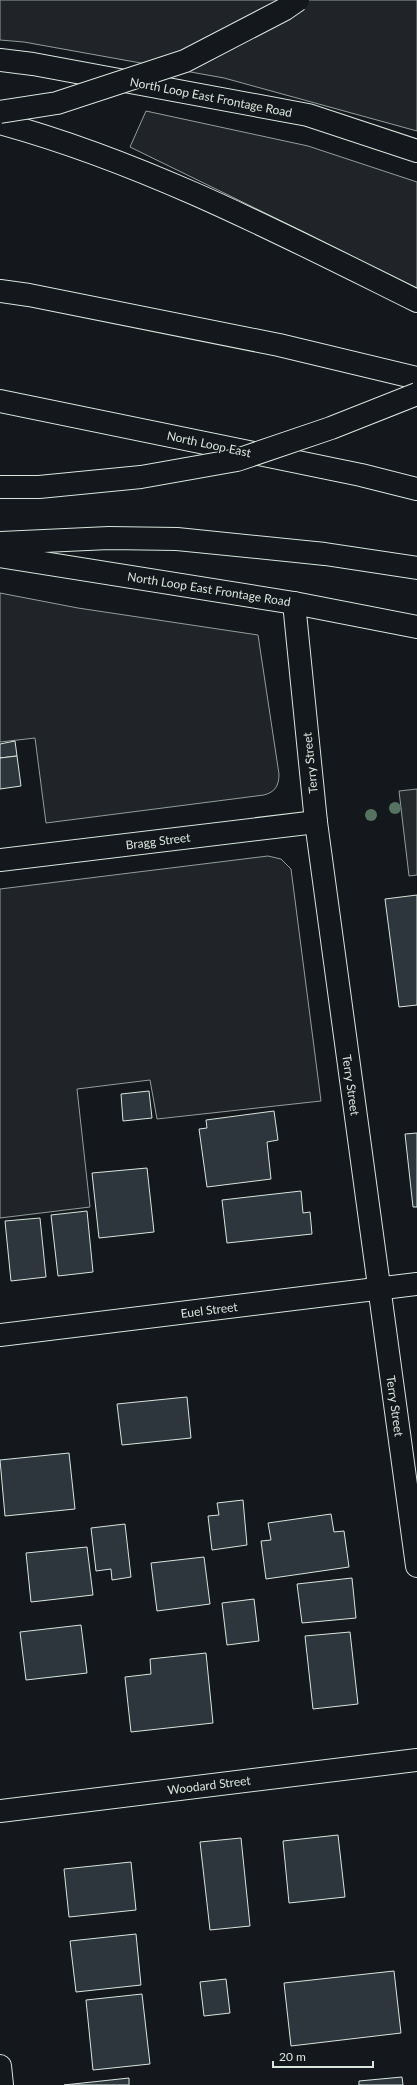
<svg xmlns="http://www.w3.org/2000/svg" width="417" height="2085" font-family="Lato,sans-serif">
<style>
.green{fill:#202428;stroke:#939e99}
.parking{fill:#24282b;stroke:#939e99}
.building{fill:#2c363c;stroke:#d8e6dc}
.lines{fill:none;stroke-linecap:round;stroke-linejoin:round}
.minor-casing{stroke:#d8e6dc;stroke-width:24}
.secondary-casing{stroke:#d8e6dc;stroke-width:24}
.motorway-casing{stroke:#d8e6dc;stroke-width:24}
.minor{stroke:#14181c;stroke-width:22}
.secondary{stroke:#14181c;stroke-width:22}
.motorway{stroke:#14181c;stroke-width:22}
.motorway-bridge-casing{stroke:#d8e6dc;stroke-width:24;stroke-linecap:butt}
.motorway-bridge{stroke:#14181c;stroke-width:22}
.tree{fill:#55745f}
.labels{text-anchor:middle;dominant-baseline:central;stroke-width:3;stroke-linejoin:round;paint-order:stroke}
.street-label{font-size:12px;fill:#d8e6dc;stroke:#14181c}
</style>
<rect width="100%" height="100%" fill="#14181c"/>
<g class="green">
<path d="M 0,0 L 417,0 L 417,131 L 224,78 L 24,42 L 0,40 Z"/>
<path d="M 146,111 L 308,146 L 417,182 L 417,288 L 354,259 L 310,235 L 130,147 Z"/>
<path d="M 0,593 L 78,608 L 258,635 L 279,774 C 279,786 275,792 264,795 L 46,823 L 35,738 L 0,742 Z"/>
<path d="M 268,856 L 281,859 L 291,869 L 321,1101 L 157,1119 L 150,1080 L 77,1089 L 90,1207 L 0,1218 L 0,889 Z"/>
</g>
<path class="parking" d="M 417,789 L 417,875 L 409,876 L 399,791 Z"/>
<g class="building">
<path d="M 15,741 L 17,756 L 0,758 L 0,744 Z"/>
<path d="M 17,756 L 21,786 L 0,789 L 0,758 Z"/>
<path d="M 417,895 L 417,1005 L 399,1007 L 385,899 Z"/>
<path d="M 149,1091 L 152,1118 L 123,1121 L 121,1094 Z"/>
<path d="M 274,1111 L 278,1140 L 267,1142 L 271,1179 L 207,1187 L 199,1129 L 207,1128 L 206,1120 Z"/>
<path d="M 417,1133 L 417,1207 L 413,1207 L 405,1134 Z"/>
<path d="M 147,1168 L 154,1232 L 99,1238 L 92,1173 Z"/>
<path d="M 301,1191 L 303,1213 L 310,1212 L 312,1234 L 227,1243 L 222,1200 Z"/>
<path d="M 87,1211 L 93,1272 L 58,1276 L 51,1215 Z"/>
<path d="M 40,1218 L 46,1277 L 11,1281 L 5,1221 Z"/>
<path d="M 187,1397 L 191,1438 L 122,1445 L 117,1404 Z"/>
<path d="M 69,1453 L 75,1509 L 5,1516 L 0,1460 Z"/>
<path d="M 243,1500 L 247,1545 L 212,1550 L 208,1516 L 219,1515 L 217,1503 Z"/>
<path d="M 331,1514 L 334,1532 L 344,1531 L 349,1567 L 266,1579 L 261,1541 L 271,1540 L 268,1523 Z"/>
<path d="M 125,1524 L 131,1577 L 112,1580 L 111,1569 L 96,1571 L 91,1528 Z"/>
<path d="M 87,1547 L 93,1595 L 31,1602 L 26,1553 Z"/>
<path d="M 204,1557 L 210,1604 L 157,1611 L 151,1563 Z"/>
<path d="M 352,1578 L 356,1618 L 302,1623 L 297,1584 Z"/>
<path d="M 254,1599 L 259,1641 L 227,1645 L 222,1603 Z"/>
<path d="M 81,1625 L 87,1673 L 26,1680 L 20,1632 Z"/>
<path d="M 350,1632 L 358,1704 L 313,1709 L 305,1636 Z"/>
<path d="M 206,1653 L 213,1723 L 131,1732 L 125,1677 L 151,1674 L 150,1659 Z"/>
<path d="M 338,1835 L 345,1897 L 289,1903 L 283,1841 Z"/>
<path d="M 241,1838 L 250,1926 L 210,1930 L 200,1842 Z"/>
<path d="M 131,1862 L 136,1910 L 69,1917 L 64,1869 Z"/>
<path d="M 136,1934 L 141,1985 L 76,1992 L 70,1941 Z"/>
<path d="M 394,1971 L 401,2033 L 291,2046 L 284,1983 Z"/>
<path d="M 226,1979 L 230,2013 L 204,2016 L 200,1982 Z"/>
<path d="M 142,1994 L 150,2064 L 93,2070 L 86,2000 Z"/>
<path d="M 402,2077 L 403,2085 L 359,2085 L 359,2081 Z"/>
<path d="M 129,2078 L 129,2085 L 64,2085 Z"/>
</g>
<g class="lines">
<g class="minor-casing">
<g id="minor">
<path d="M 294,603 L 316,822 L 417,1566"/>
<path d="M 0,860 L 316,822"/>
<path d="M 0,1335 L 417,1284"/>
<path d="M 0,1811 L 417,1760"/>
<path d="M 0,2066 L 2,2085"/>
</g>
</g>
<g class="secondary-casing">
<g id="secondary">
<path d="M 0,60 L 33,64 L 308,115 L 417,151"/>
<path d="M 0,556 L 294,603 L 417,627"/>
</g>
</g>
<g class="motorway-casing">
<g id="motorway">
<path d="M 0,123 C 146,163 282,234 417,301"/>
<path d="M 0,291 L 29,295 L 279,345 L 417,378"/>
<path d="M 0,401 L 361,475 L 417,489"/>
<path d="M 0,543 L 109,538 L 177,539 L 325,554 L 417,568"/>
</g>
</g>
<use href="#minor" class="minor"/>
<use href="#secondary" class="secondary"/>
<use href="#motorway" class="motorway"/>
<g class="motorway-bridge-casing">
<g id="motorway-bridge">
<path d="M 0,112 L 57,103 L 185,61 L 285,9 L 298,0"/>
<path d="M 0,487 L 39,487 L 141,477 L 237,460 L 331,428 L 417,394"/>
</g>
</g>
<use href="#motorway-bridge" class="motorway-bridge"/>
</g>
<g class="tree">
<circle cx="395" cy="808" r="6"/>
<circle cx="371" cy="815" r="6"/>
</g>
<g class="labels">
<g class="street-label">
<text transform="translate(211 97) rotate(11)">North Loop East Frontage Road</text>
<text transform="translate(209 444) rotate(12)">North Loop East</text>
<text transform="translate(209 589) rotate(9)">North Loop East Frontage Road</text>
<text transform="translate(310 763) rotate(-96)">Terry Street</text>
<text transform="translate(158 841) rotate(-7)">Bragg Street</text>
<text transform="translate(351 1085) rotate(82)">Terry Street</text>
<text transform="translate(209 1310) rotate(-7)">Euel Street</text>
<text transform="translate(395 1406) rotate(82)">Terry Street</text>
<text transform="translate(209 1785) rotate(-7)">Woodard Street</text>
</g>
</g>
<path d="M273 2061v6h100v-6" fill="none" stroke="#d8e6dc" stroke-width="2"/>
<text x="279" y="2061" font-size="12" fill="#d8e6dc" stroke="#14181c" stroke-width="3" paint-order="stroke">20 m</text>
</svg>
